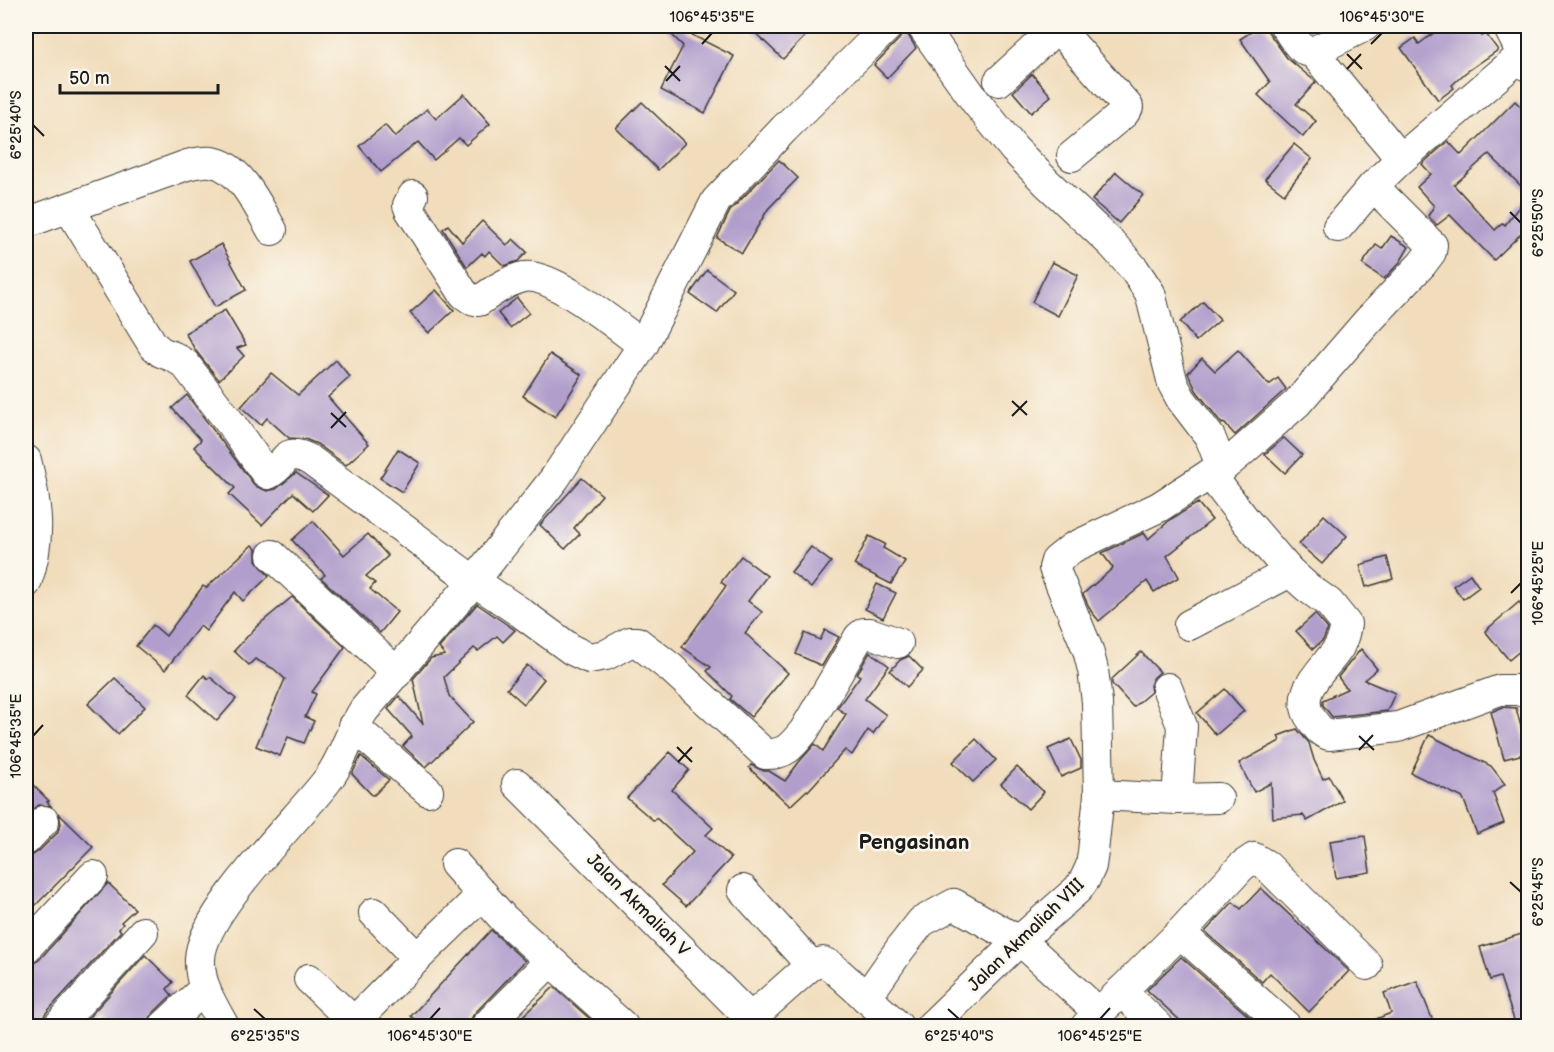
<svg xmlns="http://www.w3.org/2000/svg" width="1554" height="1052" font-family="'Balsamiq Sans',sans-serif">
<style>
.building{fill:#b19ecc}
.lines{fill:none;stroke-linecap:round;stroke-linejoin:round}
.minor-casing{stroke:#3c3934;stroke-width:32}
.minor{stroke:#fff;stroke-width:30}
.ticks{fill:none;stroke:#1c1c1c;stroke-width:2}
.labels{text-anchor:middle;dominant-baseline:central;stroke-width:5;stroke-linejoin:round;paint-order:stroke}
.street-label{font-size:18px;fill:#1c1c1c;stroke:#fbf7ec}
.quarter-label{font-size:21px;font-weight:bold;fill:#1c1c1c;stroke:#fbf7ec}
.neatline{fill:none;stroke:#1c1c1c;stroke-width:2}
.ticks-label{font-size:15px;text-anchor:middle;fill:#1c1c1c}
</style>
<rect width="100%" height="100%" fill="#fbf7ec"/>
<filter id="ink" filterUnits="userSpaceOnUse"><feTurbulence type="fractalNoise" baseFrequency=".0167" numOctaves="2"/><feDisplacementMap in="SourceGraphic" scale="12" xChannelSelector="R" yChannelSelector="G"/><feConvolveMatrix kernelMatrix="1 2 1 2 8 2 1 2 1" color-interpolation-filters="sRGB"/></filter>
<filter id="wash" filterUnits="userSpaceOnUse"><feTurbulence type="fractalNoise" baseFrequency=".008" numOctaves="4" result="noise"/><feDisplacementMap in="SourceGraphic" scale="24" xChannelSelector="R" yChannelSelector="G"/><feGaussianBlur stdDeviation="1.35" result="paint"/><feColorMatrix in="noise" values="0 0 0 0 0 0 0 0 0 0 0 0 0 0 0 0 0 1.4 0 .05"/><feComposite in="paint" operator="in"/></filter>
<g filter="url(#wash)">
<rect width="100%" height="100%" fill="#f1ddbc"/>
<g id="blocks">
<g class="building">
<path d="M 663,26 L 674,26 L 734,56 L 705,113 L 661,90 L 683,46 Z"/>
<path d="M 748,26 L 815,26 L 783,59 Z"/>
<path d="M 905,26 L 908,35 L 916,48 L 887,78 L 874,65 L 900,38 Z"/>
<path d="M 1260,26 L 1264,26 L 1287,58 L 1316,82 L 1296,104 L 1316,121 L 1303,137 L 1258,95 L 1270,82 L 1240,39 Z"/>
<path d="M 1443,26 L 1473,26 L 1482,36 L 1486,34 L 1498,50 L 1465,73 L 1452,85 L 1454,88 L 1438,100 L 1401,48 L 1415,38 L 1419,44 Z"/>
<path d="M 1032,74 L 1051,96 L 1031,113 L 1013,92 Z"/>
<path d="M 464,94 L 490,124 L 466,145 L 459,138 L 434,160 L 418,142 L 381,172 L 359,146 L 385,125 L 395,137 L 427,109 L 436,119 Z"/>
<path d="M 1515,101 L 1528,114 L 1528,193 L 1489,154 L 1454,185 L 1495,230 L 1503,223 L 1505,225 L 1528,195 L 1528,227 L 1494,260 L 1450,215 L 1437,225 L 1428,216 L 1434,206 L 1417,187 L 1431,174 L 1422,164 L 1448,141 L 1461,155 Z"/>
<path d="M 642,102 L 685,143 L 658,170 L 616,128 Z"/>
<path d="M 1294,144 L 1312,159 L 1284,194 L 1265,179 Z"/>
<path d="M 779,160 L 798,178 L 768,209 L 742,253 L 717,238 L 730,211 Z"/>
<path d="M 1116,172 L 1143,195 L 1119,223 L 1092,200 Z"/>
<path d="M 482,221 L 507,245 L 513,239 L 527,252 L 518,261 L 504,266 L 489,251 L 485,256 L 482,253 L 467,267 L 443,229 L 448,225 L 462,242 Z"/>
<path d="M 1391,236 L 1409,247 L 1400,262 L 1384,279 L 1362,264 L 1376,245 L 1382,249 Z"/>
<path d="M 221,244 L 246,290 L 215,307 L 190,261 Z"/>
<path d="M 1052,262 L 1078,275 L 1058,316 L 1032,302 Z"/>
<path d="M 707,270 L 734,290 L 717,313 L 690,294 Z"/>
<path d="M 436,290 L 454,310 L 429,333 L 410,313 Z"/>
<path d="M 517,298 L 529,313 L 510,328 L 498,313 Z"/>
<path d="M 1203,302 L 1220,320 L 1196,341 L 1180,322 Z"/>
<path d="M 225,310 L 246,345 L 237,348 L 244,356 L 219,380 L 196,351 L 185,333 Z"/>
<path d="M 1238,350 L 1269,385 L 1278,378 L 1286,389 L 1235,435 L 1224,423 L 1222,424 L 1196,390 L 1188,373 L 1202,358 L 1215,371 Z"/>
<path d="M 550,354 L 582,375 L 555,417 L 523,396 Z"/>
<path d="M 336,360 L 350,377 L 328,397 L 369,444 L 346,465 L 317,444 L 305,439 L 289,438 L 267,418 L 261,425 L 241,407 L 271,373 L 298,395 Z"/>
<path d="M 187,395 L 255,486 L 267,491 L 276,489 L 296,473 L 328,495 L 313,511 L 293,493 L 262,525 L 229,494 L 235,488 L 194,447 L 201,440 L 172,408 Z"/>
<path d="M 1284,438 L 1302,455 L 1285,473 L 1265,454 Z"/>
<path d="M 398,449 L 420,463 L 402,492 L 380,478 Z"/>
<path d="M 582,478 L 602,495 L 574,528 L 580,534 L 565,549 L 540,525 Z"/>
<path d="M 1198,503 L 1212,520 L 1167,556 L 1179,577 L 1154,592 L 1147,581 L 1099,621 L 1091,611 L 1083,594 L 1113,568 L 1102,553 L 1144,533 L 1148,539 L 1171,519 Z"/>
<path d="M 1324,515 L 1347,536 L 1322,564 L 1299,544 Z"/>
<path d="M 313,521 L 344,555 L 368,534 L 388,556 L 366,576 L 375,583 L 370,589 L 397,612 L 380,633 L 321,578 L 325,575 L 292,540 Z"/>
<path d="M 869,536 L 885,544 L 883,548 L 905,561 L 891,584 L 854,565 Z"/>
<path d="M 252,545 L 256,549 L 256,560 L 269,576 L 243,601 L 235,592 L 206,631 L 200,626 L 165,670 L 136,646 L 153,625 L 166,636 L 203,586 L 206,588 Z"/>
<path d="M 811,547 L 831,562 L 811,588 L 791,572 Z"/>
<path d="M 741,556 L 767,576 L 748,601 L 762,612 L 745,633 L 788,673 L 751,717 L 730,699 L 732,696 L 707,671 L 711,667 L 682,647 L 726,586 L 721,582 Z"/>
<path d="M 1387,557 L 1393,579 L 1366,587 L 1360,565 Z"/>
<path d="M 1470,574 L 1479,587 L 1463,599 L 1453,586 Z"/>
<path d="M 877,584 L 896,593 L 883,618 L 865,609 Z"/>
<path d="M 292,597 L 345,647 L 312,692 L 316,694 L 305,717 L 314,721 L 304,743 L 288,737 L 280,756 L 256,746 L 285,679 L 274,669 L 255,659 L 249,665 L 234,651 L 256,627 Z"/>
<path d="M 1519,602 L 1528,613 L 1528,644 L 1509,660 L 1485,631 Z"/>
<path d="M 477,604 L 515,630 L 503,642 L 497,636 L 478,651 L 474,648 L 444,677 L 449,696 L 473,722 L 426,767 L 403,746 L 412,736 L 388,709 L 399,696 L 423,724 L 413,679 L 431,658 L 445,655 L 439,648 Z"/>
<path d="M 1315,614 L 1328,629 L 1323,640 L 1313,649 L 1296,631 Z"/>
<path d="M 825,630 L 839,637 L 822,666 L 796,654 L 805,633 L 820,640 Z"/>
<path d="M 1361,649 L 1377,669 L 1364,680 L 1395,693 L 1387,711 L 1332,717 L 1323,705 L 1323,700 L 1347,689 L 1338,677 Z"/>
<path d="M 870,652 L 889,666 L 865,699 L 886,715 L 873,734 L 868,730 L 852,755 L 845,750 L 808,791 L 807,790 L 790,806 L 749,768 L 751,765 L 764,771 L 769,771 L 785,781 L 799,762 L 815,744 L 823,751 L 846,714 L 837,708 L 860,676 L 857,674 Z"/>
<path d="M 1141,652 L 1160,672 L 1153,678 L 1150,685 L 1151,692 L 1133,707 L 1112,684 L 1112,679 Z"/>
<path d="M 909,656 L 923,670 L 907,687 L 890,671 L 900,660 Z"/>
<path d="M 527,665 L 544,679 L 524,704 L 507,689 Z"/>
<path d="M 204,675 L 208,679 L 210,677 L 236,699 L 217,721 L 188,695 Z"/>
<path d="M 115,678 L 145,707 L 118,734 L 88,704 Z"/>
<path d="M 1225,689 L 1244,711 L 1216,735 L 1197,713 Z"/>
<path d="M 1503,707 L 1516,708 L 1528,753 L 1504,759 L 1491,712 Z"/>
<path d="M 1297,729 L 1309,743 L 1314,760 L 1323,779 L 1329,776 L 1343,801 L 1307,821 L 1303,815 L 1273,818 L 1271,783 L 1254,792 L 1239,763 L 1280,741 L 1278,736 Z"/>
<path d="M 1429,735 L 1491,766 L 1505,784 L 1493,793 L 1504,823 L 1477,834 L 1463,798 L 1411,773 Z"/>
<path d="M 976,739 L 996,760 L 973,782 L 953,762 Z"/>
<path d="M 1071,739 L 1081,760 L 1081,768 L 1061,777 L 1048,749 Z"/>
<path d="M 670,752 L 689,770 L 672,790 L 713,828 L 706,835 L 731,858 L 686,906 L 662,885 L 693,852 L 656,818 L 654,821 L 627,798 Z"/>
<path d="M 361,756 L 389,780 L 374,795 L 372,795 L 352,774 Z"/>
<path d="M 1017,767 L 1044,792 L 1028,809 L 1001,784 Z"/>
<path d="M 26,778 L 49,801 L 47,802 L 51,806 L 39,805 L 26,815 Z"/>
<path d="M 59,814 L 93,847 L 26,915 L 26,857 L 31,856 L 38,852 L 57,833 L 61,824 Z"/>
<path d="M 1365,836 L 1370,872 L 1336,878 L 1330,841 Z"/>
<path d="M 108,883 L 135,909 L 121,922 L 123,924 L 119,929 L 121,931 L 45,1014 L 41,1026 L 30,1026 L 26,1022 L 26,965 L 32,964 L 39,960 Z"/>
<path d="M 1261,888 L 1349,971 L 1309,1012 L 1270,973 L 1262,982 L 1205,932 L 1233,902 L 1241,909 Z"/>
<path d="M 491,930 L 525,961 L 474,1014 L 467,1026 L 421,1026 L 411,1016 Z"/>
<path d="M 1528,932 L 1528,1026 L 1516,1026 L 1500,977 L 1490,980 L 1480,947 Z"/>
<path d="M 145,955 L 173,982 L 167,989 L 172,995 L 152,1014 L 148,1020 L 147,1026 L 110,1026 L 102,1018 L 93,1026 L 81,1026 Z"/>
<path d="M 1181,957 L 1260,1026 L 1186,1026 L 1147,990 Z"/>
<path d="M 1417,981 L 1435,1026 L 1359,1026 L 1391,1013 L 1384,993 Z"/>
<path d="M 554,987 L 598,1026 L 512,1026 Z"/>
</g>
</g>
</g>
<g filter="url(#ink)">
<use href="#blocks" fill-opacity="0" stroke="#3c3934" stroke-width="1.5"/>
<g class="lines">
<g class="minor-casing">
<g id="minor">
<path d="M 922,26 L 976,102 L 1014,149 L 1047,183 L 1112,244 L 1134,269 L 1150,293 L 1173,384 L 1181,399 L 1210,437 L 1222,468"/>
<path d="M 1056,26 L 1128,107 L 1124,113 L 1072,156"/>
<path d="M 1285,26 C 1293,36 1299,52 1313,52 L 1365,26"/>
<path d="M 1508,26 L 1528,66"/>
<path d="M 1313,52 L 1401,159"/>
<path d="M 999,81 L 1059,26"/>
<path d="M 413,196 L 408,205 L 410,210 L 464,294 L 474,301 L 479,301 C 492,292 508,280 524,277 C 552,272 619,328 643,345"/>
<path d="M 69,208 L 153,345 L 161,352 L 174,357 L 185,364 L 231,424 L 265,472 L 268,474 C 289,464 282,445 310,460 L 474,581 L 520,612 L 572,650 L 589,658 L 606,655 L 630,642 L 637,642 L 671,668 L 765,754 C 785,755 792,746 804,731 L 859,637 L 864,633 L 870,633 L 898,643"/>
<path d="M 26,223 L 187,165 C 195,163 203,161 211,162 C 240,165 259,208 272,230"/>
<path d="M 1338,227 L 1373,186 L 1401,159 L 1522,55"/>
<path d="M 26,460 C 37,505 42,538 26,583"/>
<path d="M 1210,474 L 1246,521 L 1290,572 L 1308,588 L 1329,603 L 1346,624 C 1345,632 1343,639 1339,647 C 1326,669 1291,692 1312,720 C 1317,727 1320,732 1329,735 L 1398,727 L 1500,690 L 1519,690 L 1528,694"/>
<path d="M 272,555 L 397,673"/>
<path d="M 1189,625 L 1290,572"/>
<path d="M 1167,688 L 1182,726 L 1177,799"/>
<path d="M 353,726 L 428,791"/>
<path d="M 517,784 L 758,1026"/>
<path d="M 1099,795 L 1177,799 L 1218,798"/>
<path d="M 26,840 L 44,821"/>
<path d="M 455,864 L 504,919 L 623,1026"/>
<path d="M 743,890 L 811,965"/>
<path d="M 374,913 L 417,958"/>
<path d="M 1180,933 L 1286,1026"/>
<path d="M 1020,940 L 1099,1013"/>
<path d="M 26,948 L 93,876"/>
<path d="M 309,979 L 354,1022"/>
<path d="M 1121,991 L 1158,1026"/>
<path d="M 866,998 L 900,949 L 921,922 L 954,904 L 1019,941"/>
<path d="M 58,1026 L 143,932"/>
<path d="M 164,1026 L 204,989"/>
<path d="M 224,1026 C 212,1005 199,984 200,959 C 201,913 296,821 326,782 C 343,761 349,733 364,710 L 474,581 L 555,478 L 643,345 L 716,201 L 784,129 L 888,26"/>
<path d="M 350,1026 L 417,958 L 483,894"/>
<path d="M 486,1026 L 550,961"/>
<path d="M 742,1026 L 811,965 L 823,962 L 831,966 L 898,1026"/>
<path d="M 931,1026 L 1020,940 L 1078,889 L 1085,879 L 1091,866 L 1093,852 L 1099,795 L 1097,702 L 1093,670 L 1088,650 L 1054,568 L 1056,561 L 1072,548 L 1159,507 L 1210,474 L 1222,468 L 1239,454 L 1297,403 L 1367,322 L 1422,264 L 1431,252 L 1432,245 L 1373,186"/>
<path d="M 1086,1026 L 1180,933 L 1242,866 L 1254,858 L 1266,865 L 1367,965"/>
</g>
</g>
<use href="#minor" class="minor"/>
</g>
</g>
<path class="ticks" d="M 702,44 L 712,33M 1371,44 L 1382,33M 1347,54 L 1362,69M 665,66 L 680,81M 1347,69 L 1361,54M 666,81 L 680,66M 33,125 L 44,136M 1510,212 L 1521,223M 1012,401 L 1027,415M 331,413 L 346,427M 1012,416 L 1027,401M 331,428 L 346,412M 1511,593 L 1521,583M 33,736 L 43,725M 1359,736 L 1374,750M 677,747 L 692,762M 1359,750 L 1373,735M 678,762 L 692,747M 1510,882 L 1521,892M 254,1009 L 265,1019M 948,1009 L 959,1019M 430,1019 L 440,1008M 1100,1019 L 1110,1008"/>
<g class="labels">
<g class="street-label">
<text transform="translate(638 905) rotate(45)">Jalan Akmaliah V</text>
<text transform="translate(1026 935) rotate(-44)">Jalan Akmaliah VIII</text>
</g>
<g class="quarter-label">
<text x="914" y="842">Pengasinan</text>
</g>
</g>
<rect width="1554" height="1052" fill="none" stroke="#fbf7ec" stroke-width="66"/>
<path d="M60 84v9h158v-9" fill="none" stroke="#1c1c1c" stroke-width="3"/>
<text x="69" y="84" font-size="18" fill="#1c1c1c" stroke="#fbf7ec" stroke-width="4.5" paint-order="stroke">50 m</text>
<rect x="33" y="33" width="1488" height="986" class="neatline"/>
<g class="ticks-label">
<text x="712" y="22">106°45'35"E</text>
<text x="1382" y="22">106°45'30"E</text>
<text transform="translate(16 125) rotate(-90)" y="5">6°25'40"S</text>
<text transform="translate(1538 223) rotate(-90)" y="5">6°25'50"S</text>
<text transform="translate(1538 583) rotate(-90)" y="5">106°45'25"E</text>
<text transform="translate(16 736) rotate(-90)" y="5">106°45'35"E</text>
<text transform="translate(1538 892) rotate(-90)" y="5">6°25'45"S</text>
<text x="265" y="1041">6°25'35"S</text>
<text x="430" y="1041">106°45'30"E</text>
<text x="959" y="1041">6°25'40"S</text>
<text x="1100" y="1041">106°45'25"E</text>
</g>
</svg>
